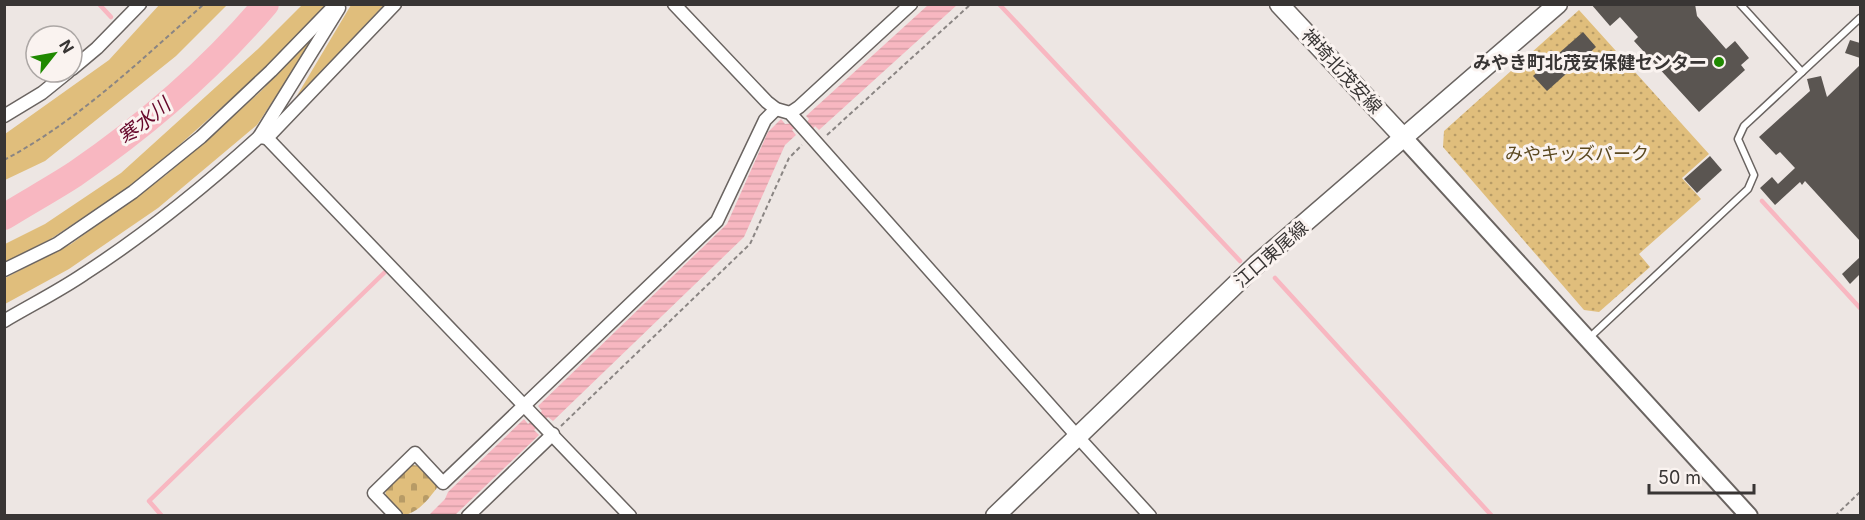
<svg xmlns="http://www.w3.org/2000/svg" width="1865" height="520" font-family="Inter,'Noto Sans JP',sans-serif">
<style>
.grass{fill:#e0be7c}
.cemetery{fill:url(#cemetery-stones)}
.park{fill:url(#park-dots)}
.water{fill:url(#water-rules)}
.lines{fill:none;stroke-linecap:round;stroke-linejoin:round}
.stream{stroke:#f8b7c1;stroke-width:4.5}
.river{stroke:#f8b7c1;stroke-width:26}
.building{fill:#5a5551}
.service-casing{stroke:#6a6461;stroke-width:9}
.minor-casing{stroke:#6a6461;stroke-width:15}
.tertiary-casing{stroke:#6a6461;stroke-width:20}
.secondary-casing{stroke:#6a6461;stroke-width:21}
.path{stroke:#8a8583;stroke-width:2;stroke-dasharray:4.5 3;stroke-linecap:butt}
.service{stroke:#fff;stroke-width:6}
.minor{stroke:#fff;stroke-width:12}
.tertiary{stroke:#fff;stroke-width:16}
.secondary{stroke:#fff;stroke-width:18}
.poi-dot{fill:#1f8900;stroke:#faf3f0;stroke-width:2}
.labels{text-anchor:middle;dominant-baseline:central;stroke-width:6;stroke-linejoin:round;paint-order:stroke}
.poi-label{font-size:18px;font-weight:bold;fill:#383534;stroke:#faf3f0;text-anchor:end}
.street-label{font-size:18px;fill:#383534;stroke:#faf3f0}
.park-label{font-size:18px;fill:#5b481f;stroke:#faf3f0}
.water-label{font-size:20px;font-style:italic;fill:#66072a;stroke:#faf3f0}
</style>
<defs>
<pattern id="cemetery-stones" width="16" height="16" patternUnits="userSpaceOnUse" patternTransform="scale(1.5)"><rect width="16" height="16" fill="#e0be7c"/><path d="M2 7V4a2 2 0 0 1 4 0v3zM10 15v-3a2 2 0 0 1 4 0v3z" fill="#b79b66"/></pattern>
<pattern id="park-dots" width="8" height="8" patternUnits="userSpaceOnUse" patternTransform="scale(1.5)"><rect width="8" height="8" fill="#e0be7c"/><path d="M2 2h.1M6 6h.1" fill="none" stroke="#b79b66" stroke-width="1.8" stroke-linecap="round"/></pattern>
<pattern id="water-rules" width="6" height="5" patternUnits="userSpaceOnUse" patternTransform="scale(1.5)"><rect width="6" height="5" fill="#f8b7c1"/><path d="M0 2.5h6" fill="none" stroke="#d59ea6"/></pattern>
</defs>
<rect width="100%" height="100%" fill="#ede6e3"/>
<g class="grass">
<path d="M 160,4 L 227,5 L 176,56 L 45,161 L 5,180 L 5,134 L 109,60 Z"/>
<path d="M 302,5 L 327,5 L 259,74 L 140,180 L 49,240 L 5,262 L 5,244 L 45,224 L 121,173 L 258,49 Z"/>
<path d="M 351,5 L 384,5 L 295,99 Z"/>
<path d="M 321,28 L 257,125 L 158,208 L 69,269 L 5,304 L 5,278 L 71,244 L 166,175 L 261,91 Z"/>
</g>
<path class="cemetery" d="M 412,465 L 422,466 L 439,485 C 430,497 418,515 401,515 L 386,497 L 385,488 Z"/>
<path class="park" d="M 1579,10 L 1709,154 L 1682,178 L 1701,199 L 1639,254 L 1650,267 L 1599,312 L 1584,310 L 1443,147 L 1444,131 Z"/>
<path class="water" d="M 928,5 L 957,5 L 819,130 L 815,126 L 813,129 L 793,129 L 792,130 L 796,135 L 785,145 L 744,237 L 553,421 L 548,417 L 534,430 L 539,435 L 455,515 L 428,516 L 445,499 L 448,492 L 524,419 L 528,424 L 542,411 L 538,406 L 727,224 L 768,132 L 781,119 L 785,124 L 807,122 L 809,119 L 806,116 Z"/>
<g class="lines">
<g class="stream">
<path d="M 99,4 L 111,17"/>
<path d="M 999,4 L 1240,261"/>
<path d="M 1762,201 L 1860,308"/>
<path d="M 1275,278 L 1492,516"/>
<path d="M 162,516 L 149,501 L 385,272"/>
</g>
<path class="river" d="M 4,217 C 28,202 52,189 75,174 C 145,126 211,69 266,4"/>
</g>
<g class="building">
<path d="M 1591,4 L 1695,4 L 1697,16 L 1726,49 L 1735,41 L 1749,58 L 1741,65 L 1745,70 L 1699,112 L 1634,41 L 1638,37 L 1620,17 L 1610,26 Z"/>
<path d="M 1583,32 L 1596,47 L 1547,91 L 1533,76 Z"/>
<path d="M 1850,40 L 1860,43 L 1860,58 L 1845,53 Z"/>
<path d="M 1860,65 L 1860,241 L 1805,181 L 1802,185 L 1800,182 L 1775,205 L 1760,188 L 1772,177 L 1778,184 L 1795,168 L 1780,152 L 1776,155 L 1759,137 L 1810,91 L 1807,79 L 1821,76 L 1827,97 Z"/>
<path d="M 1710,156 L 1722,170 L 1697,193 L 1684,179 Z"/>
<path d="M 1860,257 L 1860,274 L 1850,284 L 1842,274 Z"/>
</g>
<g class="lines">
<g class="service-casing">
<g id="service">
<path d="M 1802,72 L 1860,18"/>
<path d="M 1588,339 L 1748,189 L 1754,175 L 1738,139 L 1744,126 L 1802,72 L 1740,4"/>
</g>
</g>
<g class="minor-casing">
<g id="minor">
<path d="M 674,4 L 767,102 L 776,109 L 790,113 L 1077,436 L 1150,516"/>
<path d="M 72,69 L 97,48 L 140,4"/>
<path d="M 790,113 L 799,107 L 911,4"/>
<path d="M 4,116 L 42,93 L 68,72"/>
<path d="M 259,137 L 339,8"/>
<path d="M 267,138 L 630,516"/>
<path d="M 4,270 L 57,244 L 133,192 L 201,137 L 271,71 L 336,4"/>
<path d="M 4,321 C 31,305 59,291 84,274 C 146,234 204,187 259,137 L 267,138 L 395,4"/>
<path d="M 396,516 L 374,493 L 415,453 L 443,483 L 717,221 L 765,120 L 776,109"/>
<path d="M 468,516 L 553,434"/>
</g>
</g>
<g class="tertiary-casing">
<path id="tertiary" d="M 1404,138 L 1749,516"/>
</g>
<g class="secondary-casing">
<g id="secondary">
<path d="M 1279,4 L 1404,138"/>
<path d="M 995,516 L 1257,264 L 1558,4"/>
</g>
</g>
<g class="path">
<path d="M 827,135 L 971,4"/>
<path d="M 4,160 C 78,121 142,59 204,4"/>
<path d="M 561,426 L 750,244 L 789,158 L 802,145"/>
<path d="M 1835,516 L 1860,492"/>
</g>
<use href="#service" class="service"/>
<use href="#minor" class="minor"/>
<use href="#tertiary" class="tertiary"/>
<use href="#secondary" class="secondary"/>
</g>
<circle class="poi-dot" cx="1719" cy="62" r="6"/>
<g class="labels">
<g class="poi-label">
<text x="1707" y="62">みやき町北茂安保健センター</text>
</g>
<g class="street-label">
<text transform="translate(1342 71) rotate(47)">神埼北茂安線</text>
<text transform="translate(1271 254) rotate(-41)">江口東尾線</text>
</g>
<g class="park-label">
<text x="1577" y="153">みやキッズパーク</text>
</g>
<g class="water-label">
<text transform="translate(144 121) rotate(-39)">寒水川</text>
</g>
</g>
<rect width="1865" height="520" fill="none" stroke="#383534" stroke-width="12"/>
<g transform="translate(54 54) rotate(59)"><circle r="28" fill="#faf3f0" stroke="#aca7a5" stroke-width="1.5"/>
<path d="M0-4.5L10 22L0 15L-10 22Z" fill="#1f8900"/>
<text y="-9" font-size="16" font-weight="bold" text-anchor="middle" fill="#383534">N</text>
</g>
<path d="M1649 484v9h105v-9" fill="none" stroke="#383534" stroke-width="3"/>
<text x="1658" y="484" font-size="18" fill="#383534" stroke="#faf3f0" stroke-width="4.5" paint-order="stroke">50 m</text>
</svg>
